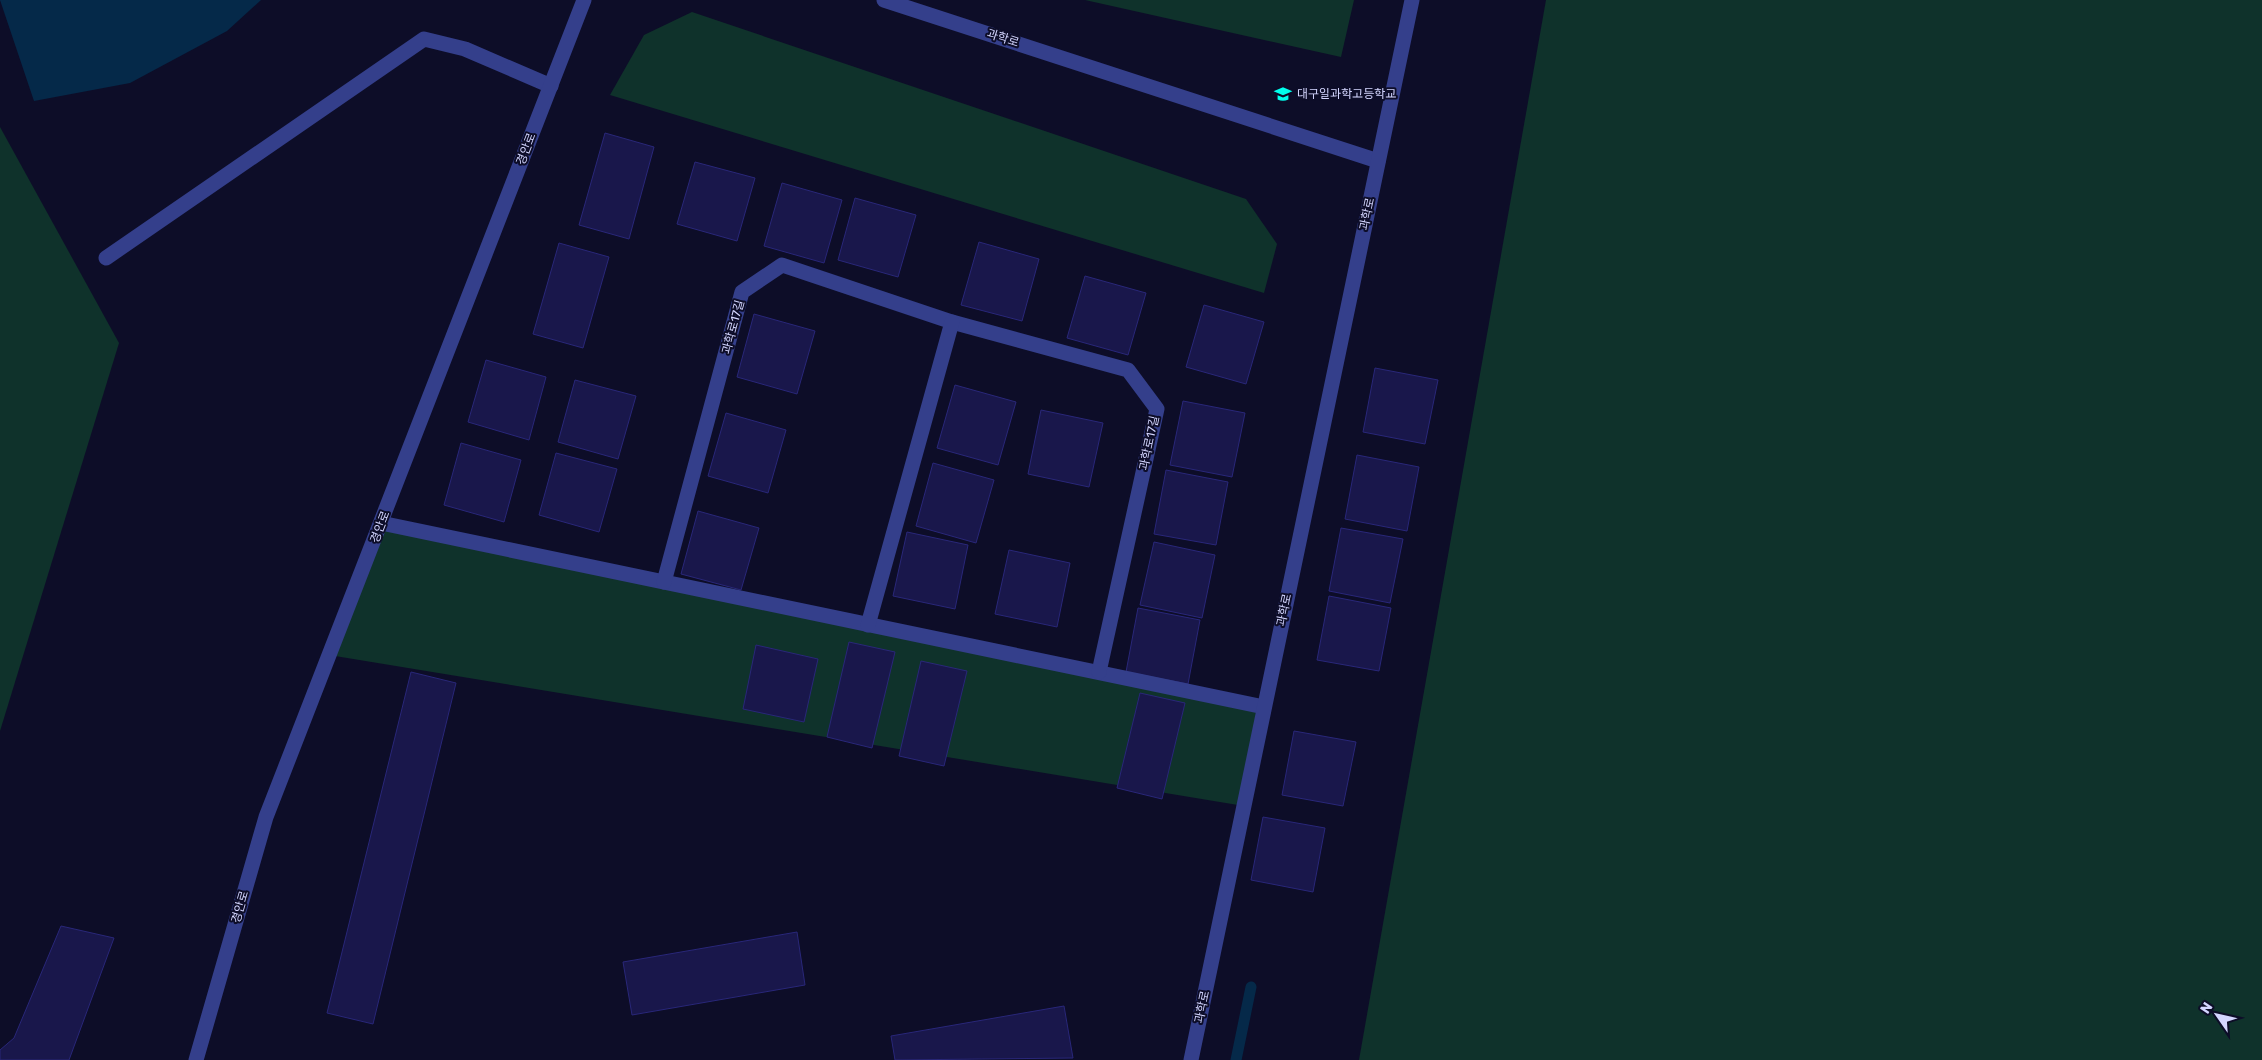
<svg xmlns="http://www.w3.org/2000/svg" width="2262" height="1060" font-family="Rubik,'Noto Sans KR',sans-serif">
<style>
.green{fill:#0f322b}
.water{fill:#052949}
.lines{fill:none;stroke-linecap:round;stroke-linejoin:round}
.stream{stroke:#052949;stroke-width:11}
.building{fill:#19174b;stroke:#292779}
.minor{stroke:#343f8b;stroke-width:15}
.labels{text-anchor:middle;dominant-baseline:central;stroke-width:4;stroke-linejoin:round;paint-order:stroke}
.street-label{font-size:12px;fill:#d4d6ff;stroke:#0d0d28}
.poi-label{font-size:12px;fill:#d4d6ff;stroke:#0d0d28;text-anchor:start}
</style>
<rect width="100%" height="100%" fill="#0d0d28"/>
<g class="green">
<path d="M 1085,0 L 1354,0 L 1341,57 Z"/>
<path d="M 1546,0 L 2262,0 L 2262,1060 L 1359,1060 Z"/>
<path d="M 692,12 L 1246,199 L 1277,244 L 1264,293 L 610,95 L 644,35 Z"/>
<path d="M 0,127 L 119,343 L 0,731 Z"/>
<path d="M 381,523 L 1264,707 L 1244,806 L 329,655 Z"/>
</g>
<path class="water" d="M 0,0 L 261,0 L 227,31 L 130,83 L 34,101 Z"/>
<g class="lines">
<path class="stream" d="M 1236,1060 L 1251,987"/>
</g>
<g class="building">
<path d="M 605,133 L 654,147 L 629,239 L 579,225 Z"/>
<path d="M 695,162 L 755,178 L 737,241 L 677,224 Z"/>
<path d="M 782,183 L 842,200 L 824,263 L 764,246 Z"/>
<path d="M 855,198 L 916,215 L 898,277 L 838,260 Z"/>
<path d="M 979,242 L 1039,259 L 1022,321 L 961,305 Z"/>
<path d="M 559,243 L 609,257 L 583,348 L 533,334 Z"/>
<path d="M 1085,276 L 1146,293 L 1128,355 L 1067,338 Z"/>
<path d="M 1204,305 L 1264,322 L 1246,384 L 1186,367 Z"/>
<path d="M 754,314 L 815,331 L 797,394 L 737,377 Z"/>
<path d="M 486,360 L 546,377 L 529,440 L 468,422 Z"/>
<path d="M 1375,368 L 1438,380 L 1425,444 L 1363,432 Z"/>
<path d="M 575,380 L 636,396 L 618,459 L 558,442 Z"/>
<path d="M 955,385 L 1016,402 L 998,465 L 937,448 Z"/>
<path d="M 1183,401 L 1245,413 L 1232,477 L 1170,465 Z"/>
<path d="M 1041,410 L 1103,423 L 1089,487 L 1028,474 Z"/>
<path d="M 726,413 L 786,430 L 768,493 L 708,476 Z"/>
<path d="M 461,443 L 521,460 L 504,522 L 444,505 Z"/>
<path d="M 556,453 L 617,469 L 599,532 L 539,515 Z"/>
<path d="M 1357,455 L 1419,467 L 1407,531 L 1345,519 Z"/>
<path d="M 933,463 L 994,480 L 976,543 L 916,526 Z"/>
<path d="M 1166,470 L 1228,482 L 1216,545 L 1154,534 Z"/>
<path d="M 698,511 L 759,528 L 741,590 L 681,574 Z"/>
<path d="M 1341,528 L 1403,539 L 1390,603 L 1329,591 Z"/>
<path d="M 907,532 L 968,545 L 955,609 L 893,596 Z"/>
<path d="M 1154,542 L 1215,555 L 1202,618 L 1140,605 Z"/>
<path d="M 1009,550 L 1070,563 L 1057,627 L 995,614 Z"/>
<path d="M 1329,596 L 1391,608 L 1379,671 L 1317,660 Z"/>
<path d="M 1138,608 L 1200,620 L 1188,684 L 1126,672 Z"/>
<path d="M 849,642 L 895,652 L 872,748 L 827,737 Z"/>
<path d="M 756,645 L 818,659 L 804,722 L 743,709 Z"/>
<path d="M 921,661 L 967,671 L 944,766 L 899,756 Z"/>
<path d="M 411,672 L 456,683 L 373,1024 L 327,1013 Z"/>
<path d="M 1140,693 L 1185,703 L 1162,799 L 1117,788 Z"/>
<path d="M 1294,731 L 1356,742 L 1343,806 L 1282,795 Z"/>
<path d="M 1263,817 L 1325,828 L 1313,892 L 1251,880 Z"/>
<path d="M 61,926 L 114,938 L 69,1060 L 0,1060 L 0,1050 L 14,1038 Z"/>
<path d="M 797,932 L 805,985 L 632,1015 L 623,962 Z"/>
<path d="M 1064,1006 L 1073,1058 L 895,1060 L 891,1036 Z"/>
</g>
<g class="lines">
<g class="minor">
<path d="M 884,0 L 1378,161"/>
<path d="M 106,258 L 424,39 L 465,49 L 551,86"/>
<path d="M 381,523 L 1264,707"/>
<path d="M 664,582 L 742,292 L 782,265 L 952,322 L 1128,370 L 1157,409 L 1099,672"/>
<path d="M 868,625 L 952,322"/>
<path d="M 196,1060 L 266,817 L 584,0"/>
<path d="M 1191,1060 L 1412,0"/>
</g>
</g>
<defs>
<g id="school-bare" transform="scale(1.35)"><path d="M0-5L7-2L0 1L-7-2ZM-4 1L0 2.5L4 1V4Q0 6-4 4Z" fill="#00ffec" stroke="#0d0d28" stroke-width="2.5" paint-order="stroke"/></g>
</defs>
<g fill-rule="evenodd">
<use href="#school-bare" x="1283" y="94"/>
</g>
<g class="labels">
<g class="street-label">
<text transform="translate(1003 38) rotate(18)">과학로</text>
<text transform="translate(526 149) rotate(-69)">경안로</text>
<text transform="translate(1367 214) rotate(-78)">과학로</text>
<text transform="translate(733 327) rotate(-75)">과학로17길</text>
<text transform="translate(1149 443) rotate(-78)">과학로17길</text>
<text transform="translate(380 527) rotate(-69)">경안로</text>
<text transform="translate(1284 610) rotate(-78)">과학로</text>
<text transform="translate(240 907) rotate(-74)">경안로</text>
<text transform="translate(1202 1007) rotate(-78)">과학로</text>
</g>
<g class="poi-label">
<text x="1297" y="94">대구일과학고등학교</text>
</g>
</g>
<g transform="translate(2217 1015) rotate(304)" stroke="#0d0d28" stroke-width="4" paint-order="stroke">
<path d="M0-4L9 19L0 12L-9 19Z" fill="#d4d6ff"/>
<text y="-8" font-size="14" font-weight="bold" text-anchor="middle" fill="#d4d6ff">N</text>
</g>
</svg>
